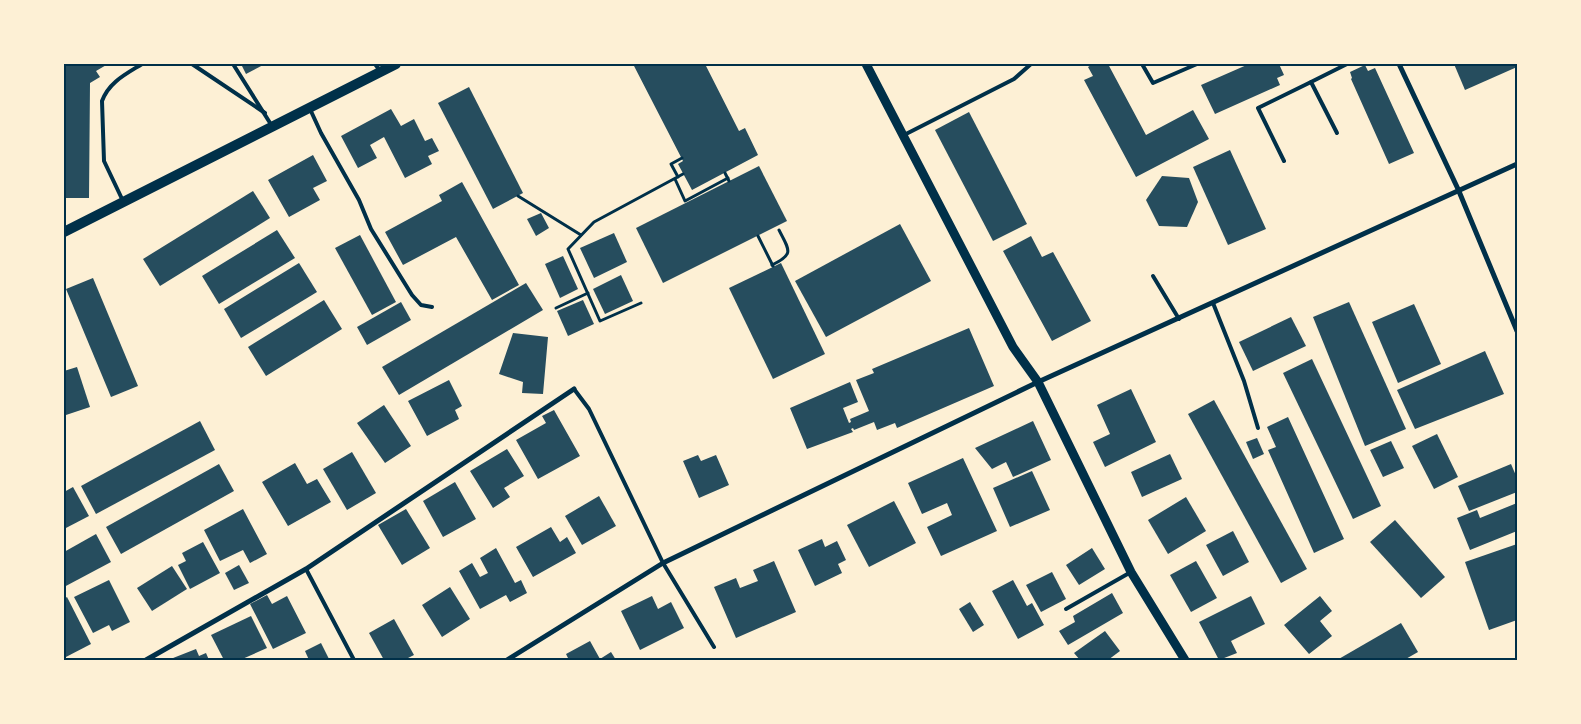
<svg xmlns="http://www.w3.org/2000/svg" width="1581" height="724" font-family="'Noto Sans',sans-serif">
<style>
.building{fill:#264d5e}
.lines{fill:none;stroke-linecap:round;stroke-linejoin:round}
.path{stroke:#003049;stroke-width:3}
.service{stroke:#003049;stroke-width:4}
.minor{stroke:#003049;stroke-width:5}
.tertiary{stroke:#003049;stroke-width:9}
.secondary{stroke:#003049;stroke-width:10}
.neatline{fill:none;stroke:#003049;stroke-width:2}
</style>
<rect width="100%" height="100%" fill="#fdf0d5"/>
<g class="building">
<path d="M 64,64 L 108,64 L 96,71 L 100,77 L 90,83 L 89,198 L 64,198 Z"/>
<path d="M 241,64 L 265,64 L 246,74 Z"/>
<path d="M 633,64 L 705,64 L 739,131 L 745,128 L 758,155 L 692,190 L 678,164 L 683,161 Z"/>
<path d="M 1093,64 L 1108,64 L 1146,135 L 1193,110 L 1209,139 L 1136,177 L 1084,80 L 1093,76 L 1088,67 Z"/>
<path d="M 1249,64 L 1279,64 L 1284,75 L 1277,78 L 1280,85 L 1215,114 L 1201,85 Z"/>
<path d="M 1454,64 L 1517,64 L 1517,67 L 1465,90 Z"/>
<path d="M 1365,65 L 1368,71 L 1375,68 L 1414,153 L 1389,164 L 1351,79 L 1352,78 L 1350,72 Z"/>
<path d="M 469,87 L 523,193 L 493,209 L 438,103 Z"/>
<path d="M 391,109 L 401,126 L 414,119 L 425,141 L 432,138 L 439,151 L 428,156 L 432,164 L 405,178 L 384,137 L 370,145 L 377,158 L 358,168 L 341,136 Z"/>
<path d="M 969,112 L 1027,224 L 993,241 L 935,130 Z"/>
<path d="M 1230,150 L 1266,229 L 1228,245 L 1193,167 Z"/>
<path d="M 313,155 L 327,181 L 313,188 L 320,200 L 289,217 L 268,180 Z"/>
<path d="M 759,166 L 787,221 L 663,283 L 636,228 Z"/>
<path d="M 1162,176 L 1189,178 L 1198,202 L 1187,227 L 1159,226 L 1146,200 Z"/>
<path d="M 462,182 L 519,285 L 492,300 L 456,237 L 403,265 L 385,232 L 442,201 L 439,195 Z"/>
<path d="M 253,191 L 270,218 L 160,286 L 143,259 Z"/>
<path d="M 541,213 L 549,228 L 536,236 L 527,219 Z"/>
<path d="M 900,224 L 931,281 L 826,337 L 795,281 Z"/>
<path d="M 277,230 L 295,258 L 219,304 L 202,276 Z"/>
<path d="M 614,233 L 627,262 L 594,278 L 580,248 Z"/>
<path d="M 360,235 L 396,302 L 372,315 L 335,248 Z"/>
<path d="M 1031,236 L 1042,257 L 1053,252 L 1091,321 L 1052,341 L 1003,251 Z"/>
<path d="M 563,256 L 578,289 L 560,298 L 545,264 Z"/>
<path d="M 299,263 L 317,292 L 241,338 L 224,309 Z"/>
<path d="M 781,263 L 825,354 L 773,379 L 729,288 Z"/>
<path d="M 621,275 L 633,301 L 605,314 L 593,289 Z"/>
<path d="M 93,278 L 138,386 L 111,397 L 66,289 Z"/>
<path d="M 526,283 L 543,310 L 399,395 L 382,367 Z"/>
<path d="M 324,300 L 342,329 L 266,376 L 248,347 Z"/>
<path d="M 583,300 L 594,324 L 568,336 L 557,311 Z"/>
<path d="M 401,302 L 411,320 L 367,345 L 357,327 Z"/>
<path d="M 1349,302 L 1406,429 L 1365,446 L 1313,317 Z"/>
<path d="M 1414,304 L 1441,364 L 1398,383 L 1372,322 Z"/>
<path d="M 1291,317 L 1306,346 L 1253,371 L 1239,342 Z"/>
<path d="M 969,328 L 994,386 L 897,428 L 895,423 L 877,430 L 874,422 L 854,430 L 853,428 L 851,429 L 853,432 L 807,449 L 790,408 L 850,382 L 858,402 L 843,408 L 849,423 L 851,422 L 850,419 L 869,411 L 856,380 L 874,373 L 872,369 Z"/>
<path d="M 513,333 L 548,337 L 543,394 L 522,393 L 523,382 L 499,374 Z"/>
<path d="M 1485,351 L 1504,394 L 1415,429 L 1397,390 Z"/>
<path d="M 1312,359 L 1381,506 L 1353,519 L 1283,373 Z"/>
<path d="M 77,367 L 90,407 L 66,415 L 64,409 L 64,371 Z"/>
<path d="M 449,380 L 462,406 L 455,410 L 459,419 L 427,436 L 408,401 Z"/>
<path d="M 1131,389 L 1156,442 L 1105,467 L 1093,442 L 1110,434 L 1097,405 Z"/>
<path d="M 1214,400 L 1307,569 L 1281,583 L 1188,414 Z"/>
<path d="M 384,405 L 411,446 L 385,463 L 357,423 Z"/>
<path d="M 554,410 L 580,456 L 538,479 L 516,440 L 546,423 L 542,416 Z"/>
<path d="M 1288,417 L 1344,539 L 1314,553 L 1268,450 L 1276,447 L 1267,427 Z"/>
<path d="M 200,421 L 215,450 L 96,514 L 81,486 Z"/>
<path d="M 1033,421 L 1051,460 L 1013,477 L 1006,462 L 992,469 L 975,448 Z"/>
<path d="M 1437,434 L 1458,477 L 1434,489 L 1412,446 Z"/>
<path d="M 1257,438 L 1264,454 L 1253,459 L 1246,442 Z"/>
<path d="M 1391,441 L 1404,468 L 1383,477 L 1370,450 Z"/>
<path d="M 507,449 L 524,476 L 504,488 L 510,497 L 493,508 L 470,471 Z"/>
<path d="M 352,452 L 376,493 L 347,510 L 323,469 Z"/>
<path d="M 1170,454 L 1182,479 L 1142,497 L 1131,472 Z"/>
<path d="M 698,455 L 701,461 L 716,455 L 729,485 L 699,498 L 683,461 Z"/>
<path d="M 963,458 L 997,531 L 941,556 L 927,527 L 952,515 L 947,503 L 922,514 L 908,483 Z"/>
<path d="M 295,463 L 307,484 L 317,479 L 331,502 L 288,526 L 262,482 Z"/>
<path d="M 219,464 L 234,491 L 121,554 L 106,527 Z"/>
<path d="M 1511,464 L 1517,478 L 1517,492 L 1469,511 L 1458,486 Z"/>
<path d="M 1032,471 L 1050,510 L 1010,527 L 993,488 Z"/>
<path d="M 455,482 L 476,519 L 443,537 L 423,501 Z"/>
<path d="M 73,487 L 89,516 L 64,529 L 64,492 Z"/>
<path d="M 599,496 L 616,526 L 582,545 L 565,516 Z"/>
<path d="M 1186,497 L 1206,531 L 1168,554 L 1148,520 Z"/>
<path d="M 894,501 L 916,543 L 869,567 L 847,525 Z"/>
<path d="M 1517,503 L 1517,531 L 1470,550 L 1457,518 L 1477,510 L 1480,518 Z"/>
<path d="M 243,509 L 267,554 L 250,563 L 243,550 L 220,561 L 204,530 Z"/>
<path d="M 406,509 L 430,548 L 402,565 L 378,525 Z"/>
<path d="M 1395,520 L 1445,577 L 1421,598 L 1370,542 Z"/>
<path d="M 551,527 L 560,542 L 567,537 L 576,553 L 533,577 L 516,547 Z"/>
<path d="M 1233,531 L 1249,562 L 1223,576 L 1206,545 Z"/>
<path d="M 96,534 L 111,562 L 64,587 L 64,552 Z"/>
<path d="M 822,539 L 825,547 L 837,541 L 846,560 L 838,564 L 842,573 L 815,586 L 798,550 Z"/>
<path d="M 203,542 L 220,573 L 190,589 L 178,565 L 186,561 L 182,553 Z"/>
<path d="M 1517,544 L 1517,620 L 1489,630 L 1465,562 Z"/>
<path d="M 496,548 L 515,583 L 521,580 L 527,593 L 510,602 L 506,595 L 480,609 L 459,571 L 472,563 L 480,577 L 488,573 L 480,558 Z"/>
<path d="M 1092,548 L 1105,569 L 1079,585 L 1066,565 Z"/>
<path d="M 774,561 L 796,612 L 736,638 L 714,587 L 736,578 L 740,588 L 758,581 L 753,570 Z"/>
<path d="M 1196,561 L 1217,598 L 1191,612 L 1170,575 Z"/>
<path d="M 239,565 L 249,583 L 234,590 L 225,573 Z"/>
<path d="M 172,566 L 187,589 L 152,611 L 137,588 Z"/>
<path d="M 1052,572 L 1066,599 L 1041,612 L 1026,585 Z"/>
<path d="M 109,580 L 130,622 L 112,631 L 109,625 L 93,633 L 74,597 Z"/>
<path d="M 1013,580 L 1027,606 L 1032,603 L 1044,625 L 1018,639 L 992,591 Z"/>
<path d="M 450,587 L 470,619 L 442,637 L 422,605 Z"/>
<path d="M 1112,593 L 1123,613 L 1068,645 L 1059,631 L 1075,622 L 1073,616 Z"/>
<path d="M 267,595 L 272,604 L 287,596 L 306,633 L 273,649 L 250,604 Z"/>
<path d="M 652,596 L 658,609 L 671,602 L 684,628 L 640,650 L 621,611 Z"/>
<path d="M 1251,596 L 1265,624 L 1231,641 L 1237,653 L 1219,660 L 1199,622 Z"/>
<path d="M 1320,596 L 1332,611 L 1320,621 L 1332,636 L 1309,654 L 1284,625 Z"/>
<path d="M 67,597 L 91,644 L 64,658 L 64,599 Z"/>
<path d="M 970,602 L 984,625 L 973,632 L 959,609 Z"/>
<path d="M 251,616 L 267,648 L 240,660 L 224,660 L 211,635 Z"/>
<path d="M 394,619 L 414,655 L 404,660 L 384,660 L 369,633 Z"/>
<path d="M 1401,623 L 1418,652 L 1404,660 L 1337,660 Z"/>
<path d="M 1105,631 L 1120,651 L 1108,660 L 1080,660 L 1074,653 Z"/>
<path d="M 590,641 L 600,659 L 611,652 L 616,660 L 569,660 L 566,654 Z"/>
<path d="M 321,643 L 329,659 L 309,660 L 305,651 Z"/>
<path d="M 196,649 L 199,656 L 206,653 L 209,660 L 168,660 Z"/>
</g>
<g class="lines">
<g class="path">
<path d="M 725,173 L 729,181"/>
<path d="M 678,177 L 671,164 L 682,158"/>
<path d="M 675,179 L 685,201 L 728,178"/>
<path d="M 518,196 L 581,235"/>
<path d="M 758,236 L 773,266"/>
<path d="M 772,265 C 795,254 789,250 779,230"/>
<path d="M 641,303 L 600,321 L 568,249 L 594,222 L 683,174"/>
<path d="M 556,308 L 588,293"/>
</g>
<g class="service">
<path d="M 192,64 L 265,113"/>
<path d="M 233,64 L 272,126"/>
<path d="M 375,64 L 381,72"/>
<path d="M 1142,64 L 1153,83 L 1197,64"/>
<path d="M 310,109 L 321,133 L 359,200 L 371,229 L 412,295 L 421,305 L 432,307"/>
<path d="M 1337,133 L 1311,82 L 1347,64"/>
<path d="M 904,135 L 1014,79 L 1031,64"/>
<path d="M 1284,161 L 1258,108 L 1311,82"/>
<path d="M 123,201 L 104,161 L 102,101 C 109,82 126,74 142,64"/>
<path d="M 1153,276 L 1179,319"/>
<path d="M 1213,303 L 1244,381 L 1258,428"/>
<path d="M 574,389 L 589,409 L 663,563 L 714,647"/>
<path d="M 306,569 L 354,660"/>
<path d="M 1066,609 L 1131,572"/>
</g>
<g class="minor">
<path d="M 1399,64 L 1458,189 L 1517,331"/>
<path d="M 146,660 L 306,569 L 574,389"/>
<path d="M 507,660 L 663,563 L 1038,382 L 1517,164"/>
</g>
<path class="tertiary" d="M 866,64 L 1013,347 L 1038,382 L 1131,572 L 1185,660"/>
<path class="secondary" d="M 64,232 L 396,64"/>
</g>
<rect width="1581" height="724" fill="none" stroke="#fdf0d5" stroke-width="130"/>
<rect x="65" y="65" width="1451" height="594" class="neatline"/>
</svg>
